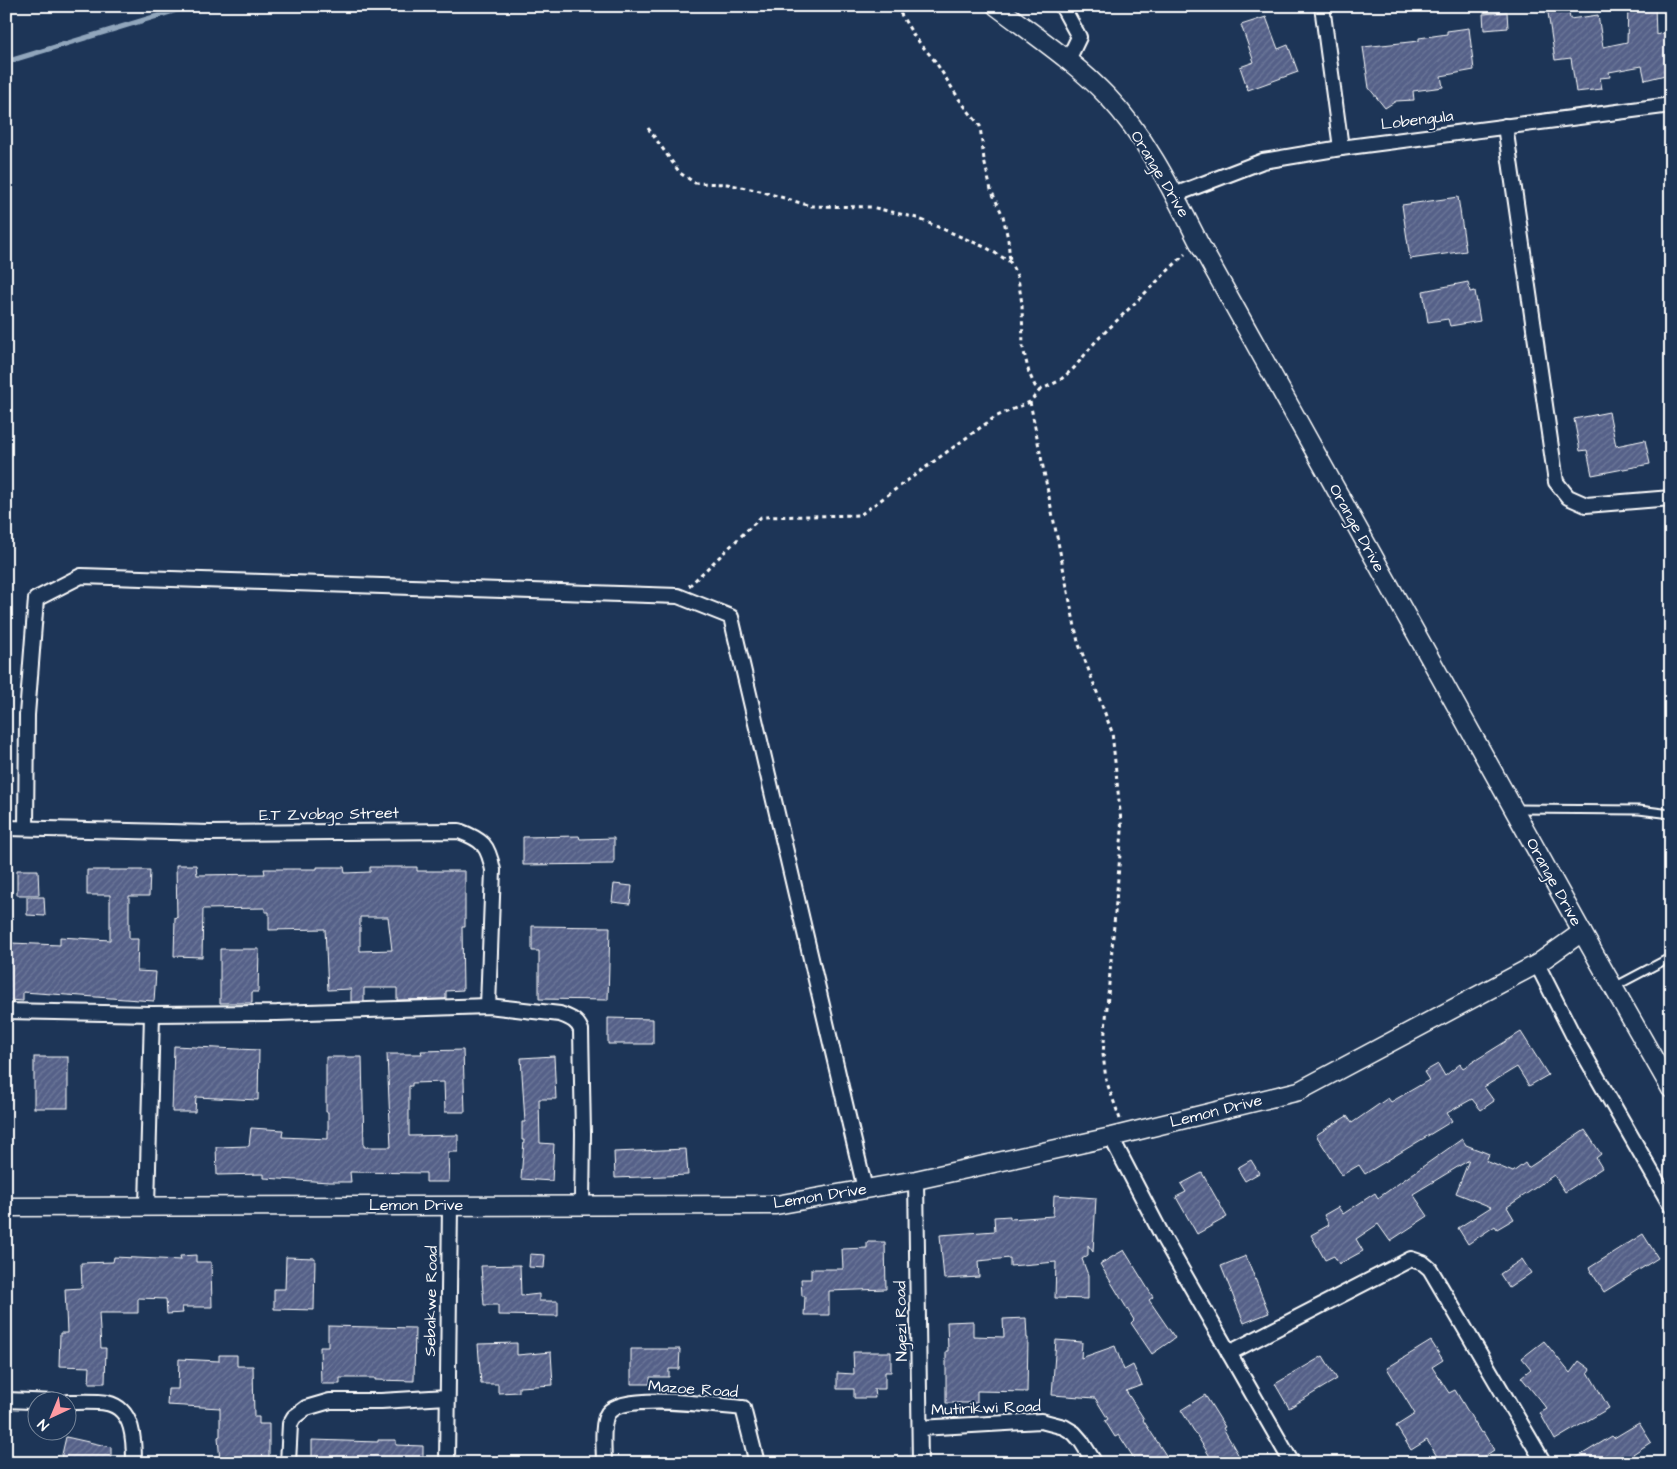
<svg xmlns="http://www.w3.org/2000/svg" width="1677" height="1469" font-family="'Architects Daughter',sans-serif">
<style>
.lines{fill:none;stroke-linecap:round;stroke-linejoin:round}
.stream{stroke:#91a6bc;stroke-width:5}
.building{fill:url(#building-hatch);stroke:#fff;fill-rule:evenodd}
.service-casing{stroke:#fff;stroke-width:11}
.minor-casing{stroke:#fff;stroke-width:18}
.tertiary-casing{stroke:#fff;stroke-width:21}
.path{stroke:#fff;stroke-width:3;stroke-dasharray:4 4;stroke-linecap:butt}
.service{stroke:#1d3557;stroke-width:7}
.minor{stroke:#1d3557;stroke-width:14}
.tertiary{stroke:#1d3557;stroke-width:18}
.labels{text-anchor:middle;dominant-baseline:central;stroke-width:4;stroke-linejoin:round;paint-order:stroke}
.street-label{font-size:16px;fill:#fff;stroke:#1d3557}
</style>
<defs>
<pattern id="building-hatch" width="6" height="6" patternUnits="userSpaceOnUse" patternTransform="scale(1.25)"><rect width="6" height="6" fill="#556188"/><path d="M-1 1l2-2M0 6l6-6M5 7l2-2" fill="none" stroke="#6e799a"/></pattern>
</defs>
<rect width="100%" height="100%" fill="#1d3557"/>
<filter id="ink" filterUnits="userSpaceOnUse"><feTurbulence type="fractalNoise" baseFrequency=".02" numOctaves="2"/><feDisplacementMap in="SourceGraphic" scale="10" xChannelSelector="R" yChannelSelector="G"/><feConvolveMatrix kernelMatrix="1 2 1 2 8 2 1 2 1" color-interpolation-filters="sRGB"/></filter>
<g filter="url(#ink)">
<g class="lines">
<path class="stream" d="M 6,62 L 190,6"/>
</g>
<g class="building">
<path d="M 1547,6 L 1568,6 L 1570,19 L 1598,15 L 1603,47 L 1627,42 L 1628,6 L 1655,6 L 1656,35 L 1667,32 L 1671,69 L 1664,70 L 1665,75 L 1645,80 L 1642,66 L 1609,72 L 1610,77 L 1600,78 L 1602,89 L 1576,92 L 1571,58 L 1555,60 Z"/>
<path d="M 1507,12 L 1508,28 L 1484,30 L 1483,14 Z"/>
<path d="M 1266,17 L 1278,49 L 1288,45 L 1298,72 L 1248,90 L 1240,67 L 1254,62 L 1241,25 Z"/>
<path d="M 1469,28 L 1474,70 L 1441,76 L 1443,87 L 1413,91 L 1414,100 L 1396,101 L 1385,108 L 1369,88 L 1363,47 L 1419,41 L 1419,38 L 1447,34 L 1447,31 Z"/>
<path d="M 1458,197 L 1466,251 L 1410,259 L 1402,205 Z"/>
<path d="M 1468,282 L 1470,292 L 1475,291 L 1480,321 L 1450,326 L 1448,319 L 1428,322 L 1423,291 Z"/>
<path d="M 1609,412 L 1616,446 L 1645,440 L 1650,464 L 1592,475 L 1587,450 L 1580,451 L 1574,419 Z"/>
<path d="M 579,836 L 580,839 L 614,838 L 614,864 L 523,865 L 523,837 Z"/>
<path d="M 176,865 L 196,865 L 197,875 L 265,874 L 264,869 L 317,869 L 317,867 L 344,867 L 345,873 L 370,872 L 370,867 L 417,867 L 417,871 L 465,871 L 465,927 L 462,927 L 463,990 L 446,991 L 446,999 L 397,1000 L 397,988 L 364,988 L 364,1001 L 351,1002 L 351,989 L 328,990 L 325,929 L 269,930 L 269,912 L 265,912 L 265,908 L 203,909 L 202,957 L 174,956 L 175,917 L 177,918 ZM 360,917 L 388,917 L 392,950 L 360,951 Z"/>
<path d="M 17,870 L 38,870 L 39,895 L 17,895 Z"/>
<path d="M 87,870 L 150,870 L 149,896 L 129,896 L 129,939 L 138,939 L 137,971 L 156,972 L 154,1001 L 23,992 L 23,1001 L 8,1000 L 11,943 L 60,945 L 60,937 L 110,940 L 110,895 L 87,895 Z"/>
<path d="M 614,884 L 632,886 L 630,904 L 612,902 Z"/>
<path d="M 27,897 L 44,897 L 45,916 L 27,915 Z"/>
<path d="M 532,926 L 610,927 L 608,1000 L 539,999 L 539,951 L 532,951 Z"/>
<path d="M 220,949 L 259,949 L 258,992 L 252,992 L 252,1003 L 220,1003 Z"/>
<path d="M 608,1018 L 653,1019 L 653,1044 L 608,1044 Z"/>
<path d="M 1521,1032 L 1548,1075 L 1529,1086 L 1517,1067 L 1484,1087 L 1494,1101 L 1481,1110 L 1472,1099 L 1447,1113 L 1452,1121 L 1365,1174 L 1359,1165 L 1342,1175 L 1316,1135 L 1347,1116 L 1352,1123 L 1388,1098 L 1391,1102 L 1429,1080 L 1424,1072 L 1438,1064 L 1445,1076 L 1460,1064 L 1463,1068 Z"/>
<path d="M 174,1046 L 259,1050 L 258,1100 L 196,1097 L 195,1112 L 172,1112 Z"/>
<path d="M 463,1050 L 465,1112 L 445,1112 L 444,1082 L 412,1083 L 412,1086 L 409,1086 L 409,1136 L 458,1135 L 458,1152 L 448,1152 L 449,1182 L 426,1182 L 426,1173 L 350,1172 L 351,1182 L 329,1182 L 264,1178 L 264,1174 L 217,1175 L 216,1147 L 249,1146 L 251,1128 L 283,1130 L 282,1137 L 328,1139 L 328,1112 L 326,1112 L 326,1057 L 362,1057 L 364,1147 L 391,1147 L 387,1054 L 422,1054 L 421,1051 Z"/>
<path d="M 554,1056 L 556,1099 L 539,1099 L 540,1143 L 554,1144 L 552,1181 L 521,1179 L 524,1140 L 522,1140 L 522,1122 L 525,1122 L 521,1058 Z"/>
<rect x="34" y="1057" width="34" height="51"/>
<path d="M 1585,1130 L 1601,1154 L 1596,1158 L 1602,1168 L 1565,1192 L 1554,1175 L 1507,1207 L 1514,1219 L 1497,1229 L 1495,1226 L 1468,1244 L 1458,1228 L 1491,1207 L 1456,1193 L 1469,1160 L 1413,1194 L 1428,1216 L 1390,1241 L 1378,1224 L 1356,1239 L 1363,1251 L 1339,1264 L 1334,1256 L 1325,1260 L 1311,1235 L 1329,1225 L 1324,1215 L 1338,1207 L 1343,1214 L 1375,1193 L 1378,1198 L 1462,1139 L 1466,1145 L 1489,1154 L 1486,1161 L 1513,1172 L 1525,1163 L 1528,1168 Z"/>
<path d="M 686,1149 L 688,1175 L 615,1178 L 614,1152 Z"/>
<path d="M 1251,1160 L 1259,1173 L 1245,1181 L 1237,1168 Z"/>
<path d="M 1202,1173 L 1227,1217 L 1197,1234 L 1176,1197 L 1186,1192 L 1181,1184 Z"/>
<path d="M 1054,1195 L 1096,1198 L 1093,1252 L 1088,1245 L 1088,1255 L 1082,1259 L 1088,1275 L 1088,1299 L 1055,1298 L 1056,1262 L 1010,1266 L 1010,1258 L 978,1261 L 979,1277 L 944,1279 L 940,1235 L 995,1231 L 994,1217 L 1010,1216 L 1010,1219 L 1053,1216 Z"/>
<path d="M 1643,1234 L 1658,1258 L 1604,1292 L 1589,1268 Z"/>
<path d="M 867,1242 L 885,1242 L 886,1289 L 829,1291 L 829,1315 L 804,1315 L 805,1296 L 802,1296 L 801,1279 L 811,1279 L 811,1269 L 843,1269 L 842,1249 L 867,1248 Z"/>
<path d="M 1124,1250 L 1153,1297 L 1149,1300 L 1175,1338 L 1152,1354 L 1131,1323 L 1134,1320 L 1100,1264 Z"/>
<path d="M 530,1254 L 545,1255 L 544,1268 L 529,1267 Z"/>
<path d="M 196,1255 L 196,1262 L 211,1262 L 212,1307 L 182,1307 L 183,1313 L 167,1314 L 166,1299 L 138,1298 L 138,1313 L 99,1313 L 101,1348 L 106,1348 L 105,1383 L 89,1383 L 90,1367 L 59,1366 L 60,1333 L 67,1333 L 65,1289 L 82,1288 L 81,1263 L 113,1262 L 114,1257 L 181,1260 L 180,1256 Z"/>
<path d="M 1246,1256 L 1269,1313 L 1244,1323 L 1221,1266 Z"/>
<path d="M 286,1257 L 315,1258 L 314,1310 L 274,1309 L 274,1289 L 285,1289 Z"/>
<path d="M 1522,1259 L 1531,1273 L 1509,1288 L 1500,1274 Z"/>
<path d="M 520,1265 L 521,1296 L 539,1294 L 539,1301 L 558,1301 L 558,1316 L 498,1315 L 498,1305 L 484,1305 L 481,1266 Z"/>
<path d="M 1026,1318 L 1027,1338 L 1028,1338 L 1027,1392 L 977,1391 L 977,1403 L 946,1403 L 946,1351 L 948,1351 L 947,1322 L 973,1321 L 973,1336 L 1004,1337 L 1003,1319 Z"/>
<path d="M 328,1326 L 415,1328 L 414,1381 L 375,1380 L 375,1378 L 340,1378 L 340,1384 L 321,1384 L 320,1347 L 328,1347 Z"/>
<path d="M 1056,1340 L 1082,1342 L 1081,1358 L 1115,1346 L 1124,1370 L 1133,1365 L 1142,1385 L 1126,1391 L 1144,1419 L 1143,1420 L 1171,1463 L 1137,1463 L 1119,1435 L 1115,1437 L 1105,1421 L 1108,1419 L 1095,1398 L 1052,1395 Z"/>
<path d="M 1431,1341 L 1443,1360 L 1432,1367 L 1449,1393 L 1455,1390 L 1481,1433 L 1483,1432 L 1494,1450 L 1482,1458 L 1485,1463 L 1441,1463 L 1427,1440 L 1411,1450 L 1396,1426 L 1415,1414 L 1387,1368 Z"/>
<path d="M 1544,1341 L 1570,1373 L 1579,1361 L 1590,1369 L 1588,1372 L 1609,1408 L 1555,1440 L 1540,1413 L 1547,1409 L 1521,1377 L 1531,1369 L 1522,1358 Z"/>
<path d="M 517,1343 L 517,1355 L 551,1352 L 553,1385 L 519,1387 L 519,1392 L 498,1393 L 498,1384 L 481,1384 L 478,1344 Z"/>
<path d="M 631,1349 L 680,1349 L 679,1369 L 669,1369 L 669,1377 L 650,1377 L 650,1384 L 631,1384 Z"/>
<path d="M 853,1352 L 891,1352 L 891,1372 L 885,1372 L 885,1389 L 874,1389 L 875,1398 L 854,1398 L 854,1389 L 837,1389 L 837,1373 L 854,1374 Z"/>
<path d="M 219,1355 L 237,1355 L 237,1366 L 253,1366 L 254,1417 L 259,1417 L 259,1424 L 269,1424 L 269,1458 L 264,1458 L 264,1463 L 220,1462 L 218,1437 L 220,1436 L 220,1408 L 167,1405 L 168,1389 L 178,1389 L 179,1359 L 219,1361 Z"/>
<path d="M 1323,1356 L 1337,1379 L 1289,1408 L 1275,1384 Z"/>
<path d="M 1205,1395 L 1225,1427 L 1223,1428 L 1243,1463 L 1214,1463 L 1181,1410 Z"/>
<path d="M 1639,1423 L 1651,1442 L 1633,1454 L 1639,1463 L 1568,1463 L 1612,1436 L 1614,1438 Z"/>
<path d="M 66,1437 L 111,1447 L 111,1463 L 60,1463 Z"/>
<path d="M 312,1440 L 378,1442 L 378,1440 L 396,1440 L 396,1445 L 423,1446 L 423,1463 L 312,1463 Z"/>
</g>
<g class="lines">
<g class="service-casing">
<g id="service">
<path d="M 1516,809 L 1639,810 L 1671,814"/>
<path d="M 1614,987 L 1671,957"/>
</g>
</g>
<g class="minor-casing">
<g id="minor">
<path d="M 1062,6 L 1079,37 L 1068,60"/>
<path d="M 1322,6 L 1341,148"/>
<path d="M 1505,126 L 1556,482 L 1568,497 L 1586,505 L 1671,498"/>
<path d="M 1174,195 L 1263,161 L 1341,148 L 1671,105"/>
<path d="M 6,828 L 210,833 L 459,831 C 483,840 488,845 493,870 L 488,1006"/>
<path d="M 26,828 L 27,715 L 36,599 L 81,576 L 678,596 L 731,617 L 865,1189"/>
<path d="M 1537,964 L 1573,1035 L 1671,1206"/>
<path d="M 6,1011 L 152,1014 L 277,1013 L 488,1006 L 560,1014 C 570,1018 577,1020 581,1030 L 583,1134 L 582,1205"/>
<path d="M 1111,1137 L 1164,1239 L 1292,1463"/>
<path d="M 916,1180 L 920,1463"/>
<path d="M 147,1206 L 152,1014"/>
<path d="M 1229,1353 L 1411,1259 L 1423,1263 L 1430,1269 L 1544,1463"/>
<path d="M 6,1400 L 56,1402"/>
<path d="M 68,1402 C 80,1402 95,1401 107,1403 C 134,1409 134,1441 134,1463"/>
<path d="M 920,1428 L 1041,1421 L 1064,1427 L 1074,1433 L 1081,1441 L 1095,1463"/>
<path d="M 288,1463 L 290,1424 L 294,1417 L 306,1408 L 330,1401 L 381,1401 L 447,1397"/>
<path d="M 447,1463 L 450,1205"/>
<path d="M 604,1463 C 604,1450 601,1423 608,1413 C 624,1392 717,1406 743,1408 L 757,1463"/>
</g>
</g>
<g class="tertiary-casing">
<g id="tertiary">
<path d="M 996,6 C 1034,35 1075,62 1108,97 C 1147,138 1173,192 1198,241 L 1582,932 L 1671,1089"/>
<path d="M 6,1207 L 776,1205 L 916,1180 L 1111,1137 L 1299,1091 L 1537,964 L 1582,932"/>
</g>
</g>
<g class="path">
<path d="M 896,6 L 914,36 L 935,61 L 959,99 L 980,126 L 984,160 L 991,190 L 1003,216 L 1008,239 L 1010,262"/>
<path d="M 648,128 L 680,173 L 695,183 L 727,184 L 760,191 L 811,206 L 871,207 L 917,218 L 987,248 L 1010,262 L 1018,278 L 1022,304 L 1023,348 L 1029,373 L 1035,386 L 1040,390 L 1059,381 L 1074,368 L 1096,341 L 1185,254"/>
<path d="M 1030,402 L 1078,642 L 1112,732 L 1122,831 L 1103,1054 L 1106,1080 L 1120,1119"/>
<path d="M 689,586 L 761,517 L 860,515 L 995,417 L 1030,402 L 1040,390"/>
</g>
<use href="#service" class="service"/>
<use href="#minor" class="minor"/>
<use href="#tertiary" class="tertiary"/>
</g>
</g>
<g class="labels">
<g class="street-label">
<text transform="translate(1417 120) rotate(-7)">Lobengula</text>
<text transform="translate(1160 174) rotate(59)">Orange Drive</text>
<text transform="translate(1357 528) rotate(61)">Orange Drive</text>
<text transform="translate(329 814) rotate(-1)">E.T Zvobgo Street</text>
<text transform="translate(1554 882) rotate(61)">Orange Drive</text>
<text transform="translate(1216 1111) rotate(-14)">Lemon Drive</text>
<text transform="translate(820 1196) rotate(-9)">Lemon Drive</text>
<text x="416" y="1205">Lemon Drive</text>
<text transform="translate(431 1301) rotate(-89)">Sebakwe Road</text>
<text transform="translate(901 1321) rotate(-91)">Ngezi Road</text>
<text transform="translate(693 1389) rotate(4)">Mazoe Road</text>
<text transform="translate(986 1408) rotate(-2)">Mutirikwi Road</text>
</g>
</g>
<rect width="1677" height="1469" fill="none" stroke="#1d3557" stroke-width="25"/>
<rect x="12" y="12" width="1652" height="1444" fill="none" stroke="#fff" stroke-width="2" filter="url(#ink)"/>
<g transform="translate(52 1416) rotate(224)"><circle r="24" fill="#1d3557" stroke="#77869a"/>
<path d="M0-4L9 19L0 12L-9 19Z" fill="#ff9aa2"/>
<text y="-8" font-size="14" font-weight="bold" text-anchor="middle" fill="#ffffff">N</text>
</g>
</svg>
